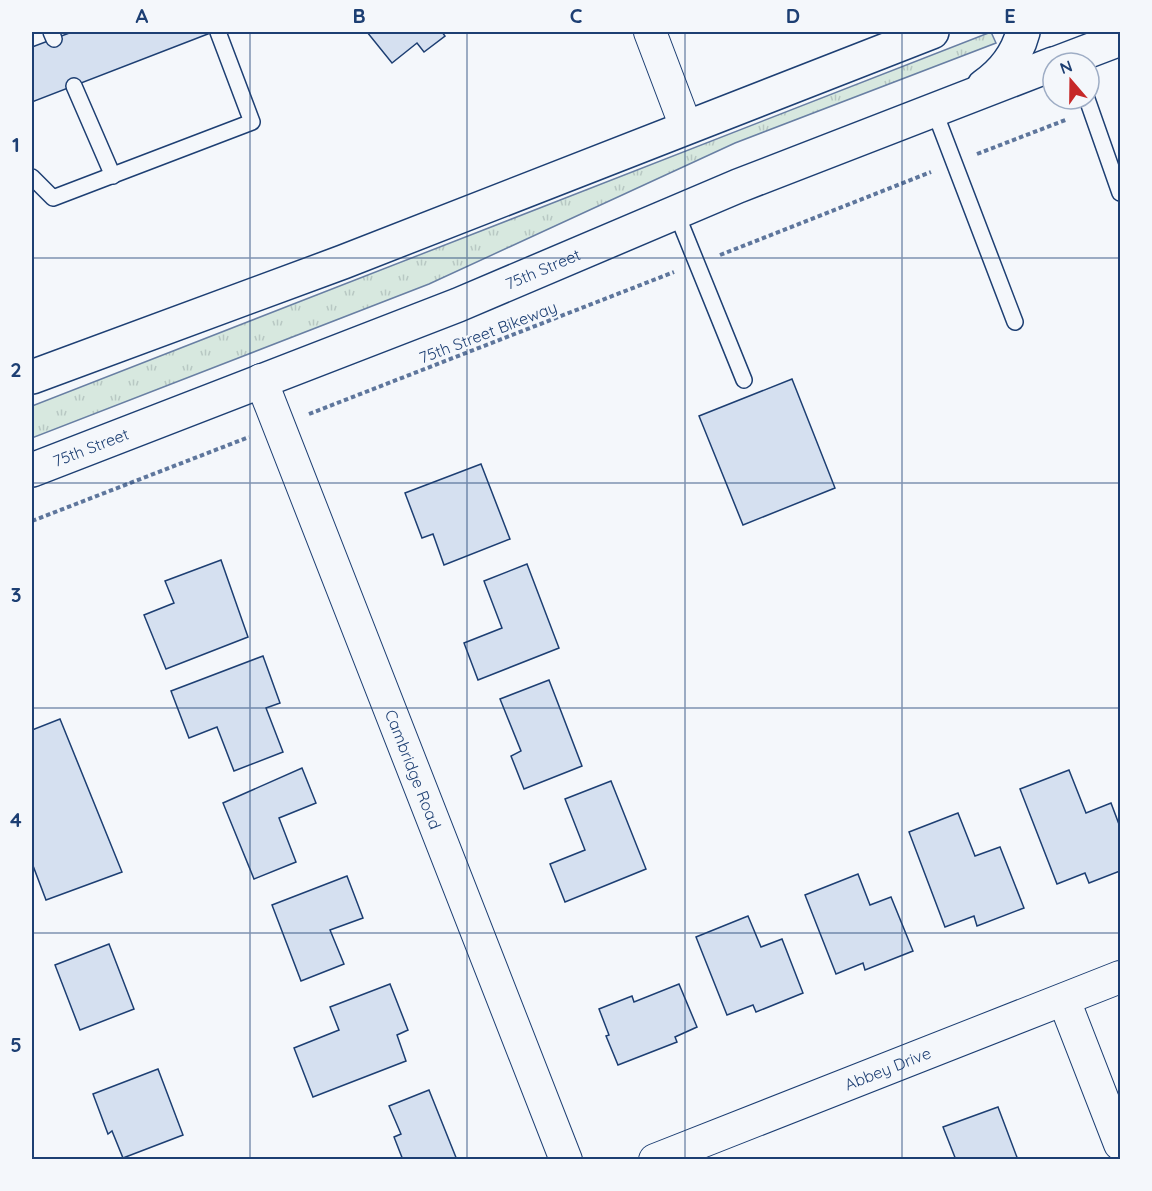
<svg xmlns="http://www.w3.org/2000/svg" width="1152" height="1191" font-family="Quicksand,sans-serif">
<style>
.grass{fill:url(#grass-tufts);stroke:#687fa3;stroke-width:1.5}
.building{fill:#d5e0f0;stroke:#1d3f73;stroke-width:1.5}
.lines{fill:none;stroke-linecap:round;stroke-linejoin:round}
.lane-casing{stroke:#1d3f73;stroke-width:18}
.street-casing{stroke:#1d3f73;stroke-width:34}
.secondary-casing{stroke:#1d3f73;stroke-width:36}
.path{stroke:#5e769c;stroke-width:4;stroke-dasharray:4.5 3;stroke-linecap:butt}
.lane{stroke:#f4f7fb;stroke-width:15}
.street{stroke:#f4f7fb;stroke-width:32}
.secondary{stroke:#f4f7fb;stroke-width:33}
.grid{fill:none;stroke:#1d3f73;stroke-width:1.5;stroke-opacity:0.55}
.labels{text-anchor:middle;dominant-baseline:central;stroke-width:4.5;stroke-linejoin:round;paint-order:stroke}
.street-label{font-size:16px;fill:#1d3f73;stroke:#f4f7fb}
.neatline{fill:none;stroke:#1d3f73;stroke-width:2}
.grid-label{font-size:20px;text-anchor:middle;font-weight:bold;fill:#1d3f73}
</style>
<defs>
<pattern id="grass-tufts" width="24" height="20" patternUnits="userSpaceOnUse" patternTransform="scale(1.5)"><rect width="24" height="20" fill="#d7e8df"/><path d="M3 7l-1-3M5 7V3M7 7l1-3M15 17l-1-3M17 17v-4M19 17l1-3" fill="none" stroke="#b8c8c3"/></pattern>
</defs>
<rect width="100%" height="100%" fill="#f4f7fb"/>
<path class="grass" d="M 991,32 L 996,43 L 735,143 L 429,284 L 32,438 L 32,406 Z"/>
<g class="building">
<path d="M 72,32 L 213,32 L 32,102 L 32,47 Z"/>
<path d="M 367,32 L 442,32 L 445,36 L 424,52 L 417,43 L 392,63 Z"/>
<path d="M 792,379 L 835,488 L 743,525 L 699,416 Z"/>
<path d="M 481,464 L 510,539 L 444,565 L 433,534 L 422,538 L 405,493 Z"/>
<path d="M 221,560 L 248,637 L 166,669 L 144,615 L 174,603 L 165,581 Z"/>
<path d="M 527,564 L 559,648 L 478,680 L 464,643 L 502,628 L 484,581 Z"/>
<path d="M 263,656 L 280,703 L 266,708 L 283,752 L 234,771 L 217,727 L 189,738 L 171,691 Z"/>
<path d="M 549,680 L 582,766 L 524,789 L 511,756 L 521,751 L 500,699 Z"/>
<path d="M 60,719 L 122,872 L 46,900 L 32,863 L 32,730 Z"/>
<path d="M 302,768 L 316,803 L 279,818 L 296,862 L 254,879 L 223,803 Z"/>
<path d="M 1069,770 L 1086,813 L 1111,803 L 1120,827 L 1120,871 L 1089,883 L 1085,873 L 1057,884 L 1020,789 Z"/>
<path d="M 611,781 L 646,869 L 565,902 L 550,864 L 585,850 L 565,799 Z"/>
<path d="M 958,813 L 975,856 L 1000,847 L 1024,908 L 977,926 L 974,916 L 945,927 L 909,832 Z"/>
<path d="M 858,874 L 870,905 L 891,897 L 913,951 L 865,970 L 863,963 L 836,974 L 805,895 Z"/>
<path d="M 347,876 L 363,918 L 330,930 L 344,964 L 301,981 L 272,905 Z"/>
<path d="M 748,916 L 761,947 L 782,939 L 803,993 L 756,1012 L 753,1005 L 727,1015 L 696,937 Z"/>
<path d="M 109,944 L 134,1009 L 80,1030 L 55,965 Z"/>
<path d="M 390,984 L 408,1030 L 397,1035 L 406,1061 L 313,1097 L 294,1048 L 339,1030 L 330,1007 Z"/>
<path d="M 679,984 L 697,1027 L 675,1037 L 677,1042 L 618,1065 L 606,1036 L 609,1035 L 599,1009 L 632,996 L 634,1002 Z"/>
<path d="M 158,1069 L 183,1135 L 123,1158 L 112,1131 L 108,1134 L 93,1094 Z"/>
<path d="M 429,1090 L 457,1160 L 403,1160 L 394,1137 L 401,1134 L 389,1106 Z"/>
<path d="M 998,1107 L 1018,1160 L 956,1160 L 943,1127 Z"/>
</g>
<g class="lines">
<g class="lane-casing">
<g id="lane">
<path d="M 51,32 L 54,39"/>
<path d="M 74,86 L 113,176"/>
<path d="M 1087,99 L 1120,193"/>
<path d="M 934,110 L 1015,322"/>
<path d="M 32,177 L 53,198 L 252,122 L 218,32"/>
<path d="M 676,212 L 744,380"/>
</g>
</g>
<g class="street-casing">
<g id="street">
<path d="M 650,32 L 686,127"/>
<path id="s1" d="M 261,380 L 566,1160"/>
<path d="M 1064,1000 L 1120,1144"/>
<path id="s2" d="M 655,1160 L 1120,977"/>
</g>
</g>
<g class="secondary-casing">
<g id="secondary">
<path d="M 1057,63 L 1120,39"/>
<path d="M 984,86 C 1004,72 1017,55 1023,32"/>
<path d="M 32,377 L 343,262 L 932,32"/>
<path id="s3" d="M 32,470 L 458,305 L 738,186 L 1053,64"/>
</g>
</g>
<g class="path">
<path d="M 977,154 L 1068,119"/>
<path d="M 720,255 L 931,172"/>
<path d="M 309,414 L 674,272"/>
<path d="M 32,521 L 249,437"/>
</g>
<use href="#lane" class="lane"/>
<use href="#street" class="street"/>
<use href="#secondary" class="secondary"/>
</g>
<path class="grid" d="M 250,32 L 250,1160M 467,32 L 467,1160M 685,32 L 685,1160M 902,32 L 902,1160M 32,258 L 1120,258M 32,483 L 1120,483M 32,708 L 1120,708M 32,933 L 1120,933"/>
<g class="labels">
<g class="street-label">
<text stroke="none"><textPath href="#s3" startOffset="549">75th Street</textPath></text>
<text transform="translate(488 332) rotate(-21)">75th Street Bikeway</text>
<text stroke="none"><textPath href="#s3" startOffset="63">75th Street</textPath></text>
<text stroke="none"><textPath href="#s1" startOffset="418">Cambridge Road</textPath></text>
<text stroke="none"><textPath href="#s2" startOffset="250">Abbey Drive</textPath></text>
</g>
</g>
<rect width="1152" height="1191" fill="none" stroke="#f4f7fb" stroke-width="66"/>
<g transform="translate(1071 81) rotate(340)"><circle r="28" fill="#f4f7fb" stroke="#9eadc5" stroke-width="1.5"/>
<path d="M0-4.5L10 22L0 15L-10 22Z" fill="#c62828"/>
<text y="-9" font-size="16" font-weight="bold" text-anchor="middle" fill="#1d3f73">N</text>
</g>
<rect x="33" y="33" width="1086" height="1125" class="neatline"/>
<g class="grid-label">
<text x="142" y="23">A</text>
<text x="359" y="23">B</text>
<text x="576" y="23">C</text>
<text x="793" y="23">D</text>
<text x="1010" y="23">E</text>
<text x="16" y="152">1</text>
<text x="16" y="377">2</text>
<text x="16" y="602">3</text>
<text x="16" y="827">4</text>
<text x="16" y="1052">5</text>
</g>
</svg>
